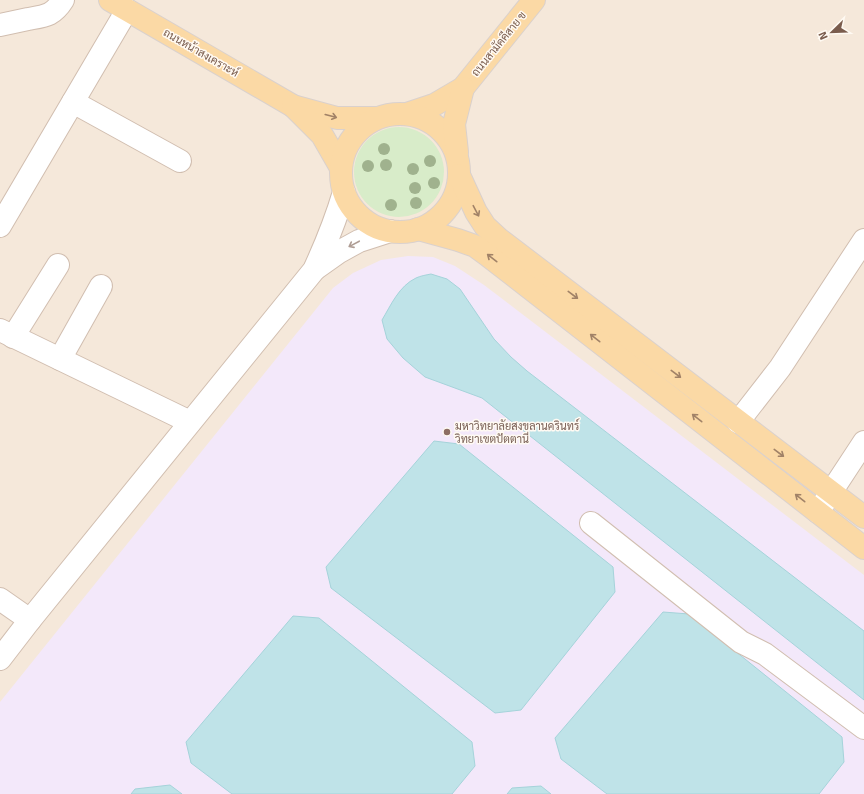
<svg xmlns="http://www.w3.org/2000/svg" width="864" height="794" font-family="Signika,Sarabun,sans-serif">
<style>
.residential{fill:#f5e8da}
.education{fill:#f3e8fa}
.green{fill:#d8ecc9}
.water{fill:#bfe3e8;stroke:#a5d3da}
.lines{fill:none;stroke-linecap:round;stroke-linejoin:round}
.minor-casing{stroke:#d1beb0;stroke-width:24}
.major-casing{stroke:#dad1cd;stroke-width:24}
.minor{stroke:#fff;stroke-width:22}
.major{stroke:#fbd9a5;stroke-width:22}
.tree{fill:#a0b28e}
.oneway{stroke:#a18267}
.oneway2{stroke:#af9d94}
.education-dot{fill:#8d6e63;stroke:#fffaf3;stroke-width:1.5}
.labels{text-anchor:middle;dominant-baseline:central;stroke-width:3;stroke-linejoin:round;paint-order:stroke}
.street-label{font-size:11px;fill:#7a5c4d;stroke:#fffaf3}
.education-label{font-size:11px;fill:#785e54;stroke:#fffaf3;text-anchor:start}
</style>
<rect width="100%" height="100%" fill="#fdf6ec"/>
<rect class="residential" x="0" y="0" width="864" height="794"/>
<path class="education" d="M 408,256 L 433,257 L 455,266 L 484,285 L 864,575 L 864,794 L 0,794 L 0,702 L 333,288 L 353,273 L 381,260 Z"/>
<circle class="green" cx="399" cy="172" r="45"/>
<g class="water">
<path d="M 431,274 L 447,279 L 460,289 L 494,339 L 511,357 L 527,371 L 864,631 L 864,700 L 482,398 L 425,377 L 403,358 L 387,339 L 382,320 C 391,305 399,286 416,278 C 420,276 426,275 431,274 Z"/>
<path d="M 434,441 L 459,444 L 613,567 L 615,592 L 521,710 L 495,713 L 331,588 L 326,567 Z"/>
<path d="M 663,612 L 689,614 L 842,737 L 844,762 L 819,794 L 607,794 L 561,759 L 555,738 Z"/>
<path d="M 293,616 L 319,618 L 472,742 L 475,766 L 452,794 L 232,794 L 191,763 L 186,742 Z"/>
<path d="M 170,785 L 182,794 L 131,794 L 135,789 Z"/>
<path d="M 541,786 L 551,794 L 507,794 L 512,788 Z"/>
</g>
<g class="lines">
<g class="minor-casing">
<g id="minor">
<path d="M 0,25 C 9,23 19,21 28,19 C 45,16 53,16 63,0"/>
<path d="M 73,102 L 180,161"/>
<path d="M 0,226 L 127,10"/>
<path d="M 315,269 L 339,252 L 359,241 L 390,231"/>
<path d="M 0,330 L 190,422"/>
<path d="M 13,337 L 58,265"/>
<path d="M 60,359 L 101,286"/>
<path d="M 738,422 L 780,368 L 864,240"/>
<path d="M 818,512 L 864,442"/>
<path d="M 591,523 L 741,642 L 765,654 L 864,728"/>
<path d="M 0,599 L 30,620"/>
<path d="M 0,659 L 30,620 L 314,270 C 326,244 336,219 344,192"/>
</g>
</g>
<g class="major-casing">
<g id="major">
<path d="M 110,0 L 293,106 L 337,118 L 375,118"/>
<path d="M 293,106 L 322,135 L 341,168"/>
<path d="M 407,114 L 434,105 L 463,88 L 534,0"/>
<circle cx="400" cy="173" r="59"/>
<path d="M 457,152 L 454,124 L 463,88"/>
<path d="M 459,175 L 476,212 L 485,226 L 499,239 L 864,517"/>
<path d="M 418,229 L 458,240 L 475,246 L 486,254 L 864,548"/>
</g>
</g>
<use href="#minor" class="minor"/>
<use href="#major" class="major"/>
</g>
<g class="tree">
<circle cx="384" cy="149" r="6"/>
<circle cx="430" cy="161" r="6"/>
<circle cx="386" cy="165" r="6"/>
<circle cx="368" cy="166" r="6"/>
<circle cx="413" cy="169" r="6"/>
<circle cx="434" cy="183" r="6"/>
<circle cx="415" cy="188" r="6"/>
<circle cx="416" cy="203" r="6"/>
<circle cx="391" cy="205" r="6"/>
</g>
<defs><path id="oneway-shaft" d="M-6 0H5M1.5-3L5.5 0L1.5 3" fill="none" stroke-width="1.6" stroke-linecap="round" stroke-linejoin="round"/></defs>
<g class="oneway">
<use href="#oneway-shaft" transform="translate(331 116) rotate(15)"/>
<use href="#oneway-shaft" transform="translate(476 211) rotate(62)"/>
<use href="#oneway-shaft" transform="translate(492 258) rotate(-142)"/>
<use href="#oneway-shaft" transform="translate(573 295) rotate(37)"/>
<use href="#oneway-shaft" transform="translate(595 338) rotate(-142)"/>
<use href="#oneway-shaft" transform="translate(676 374) rotate(37)"/>
<use href="#oneway-shaft" transform="translate(697 418) rotate(-142)"/>
<use href="#oneway-shaft" transform="translate(779 453) rotate(37)"/>
<use href="#oneway-shaft" transform="translate(800 498) rotate(-142)"/>
</g>
<use class="oneway2" href="#oneway-shaft" transform="translate(354 244) rotate(152)"/>
<circle class="education-dot" cx="447" cy="432" r="4"/>
<g class="labels">
<g class="street-label">
<text transform="translate(499 44) rotate(-51)">ถนนสามัคคีสาย ข</text>
<text transform="translate(201 53) rotate(30)">ถนนหน้าสงเคราะห์</text>
</g>
<g class="education-label">
<text x="455" y="426">มหาวิทยาลัยสงขลานครินทร์<tspan x="455" dy="13">วิทยาเขตปัตตานี</tspan></text>
</g>
</g>
<g transform="translate(832 32) rotate(247)" stroke="#fffaf3" stroke-width="3" paint-order="stroke">
<path d="M0-3L7 15L0 10L-7 15Z" fill="#7a5c4d"/>
<text y="-6" font-size="11" font-weight="bold" text-anchor="middle" fill="#7a5c4d">N</text>
</g>
</svg>
